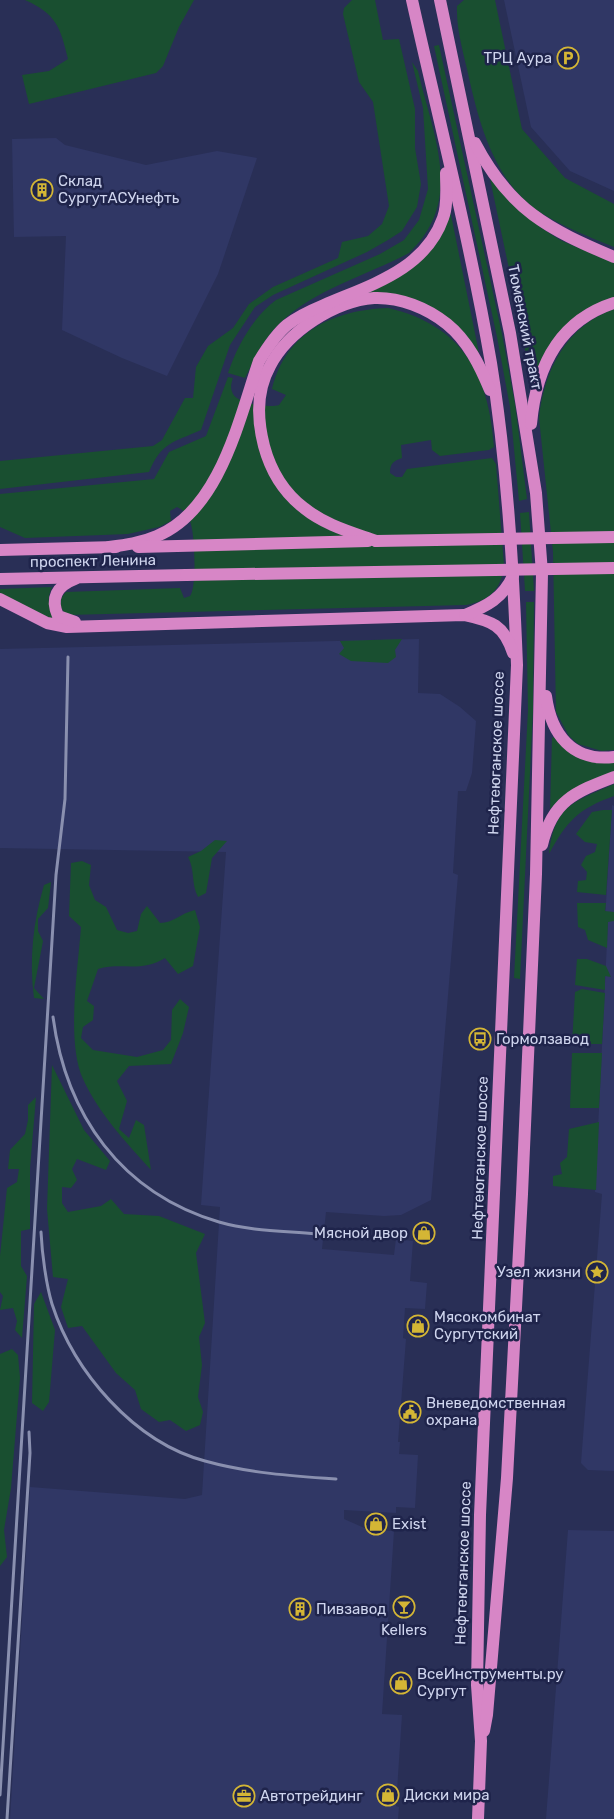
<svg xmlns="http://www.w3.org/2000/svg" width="614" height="1819" font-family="Rubik,sans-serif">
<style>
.built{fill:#303765}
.green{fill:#194f30}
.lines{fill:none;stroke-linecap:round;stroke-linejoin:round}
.major{stroke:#d786c6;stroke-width:12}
.rail{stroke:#8a90af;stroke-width:3}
.major-bridge{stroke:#d786c6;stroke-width:12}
.labels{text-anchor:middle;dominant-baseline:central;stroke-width:5;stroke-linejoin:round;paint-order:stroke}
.poi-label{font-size:15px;fill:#cfd5ee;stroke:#1f244b;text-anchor:start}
.street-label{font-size:15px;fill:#cfd5ee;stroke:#1f244b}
</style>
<rect width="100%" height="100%" fill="#292f56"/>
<g class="built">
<path d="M 504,0 L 614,0 L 614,191 L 570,171 L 531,127 Z"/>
<path d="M 56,138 L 65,145 L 146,165 L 217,151 L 257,158 L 218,274 L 167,376 L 122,358 L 62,330 L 66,236 L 14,237 L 12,139 Z"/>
<path d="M 419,639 L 418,693 L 440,694 L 460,707 L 476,721 L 472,773 L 466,791 L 458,791 L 453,873 L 458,875 L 431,1200 L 401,1215 L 384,1216 L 326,1212 L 322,1249 L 394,1255 L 396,1239 L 413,1241 L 410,1281 L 427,1283 L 425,1309 L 405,1308 L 403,1338 L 406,1339 L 398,1442 L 400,1442 L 399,1454 L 418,1455 L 415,1508 L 396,1507 L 396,1513 L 344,1510 L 344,1519 L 369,1530 L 394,1531 L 382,1714 L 402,1715 L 396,1806 L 399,1807 L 398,1819 L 10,1819 L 30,1487 L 185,1499 L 202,1495 L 220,1207 L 201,1205 L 226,852 L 0,848 L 0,649 Z"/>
<path d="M 612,805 L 614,806 L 614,1471 L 588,1470 L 581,1463 L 602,1194 L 595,1192 L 608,921 L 605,919 Z"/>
<path d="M 568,1530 L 614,1531 L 614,1819 L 546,1819 Z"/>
</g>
<g class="green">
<path d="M 25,0 L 194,0 L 179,27 L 163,66 L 156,73 L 29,104 L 22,75 L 49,71 L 68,59 C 60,26 56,14 25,0 Z"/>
<path d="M 352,0 L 375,0 L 383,40 L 399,39 L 415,109 L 415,148 L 421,184 L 417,207 L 402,231 L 388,240 L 367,252 L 273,295 L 255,307 L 230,345 L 201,430 C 172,443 162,442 149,472 L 0,489 L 0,461 L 153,446 L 162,440 L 185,398 L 193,398 L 196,367 L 208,346 L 233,328 L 249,304 L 273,287 L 338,258 L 342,242 L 368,236 L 382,224 L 389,206 L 373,102 L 359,82 L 343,14 L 344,8 Z"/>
<path d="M 464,0 L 495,0 L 522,129 L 565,178 L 614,204 L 614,247 C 589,237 564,227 541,213 C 496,184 480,127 469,78 C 464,54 456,30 457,6 Z"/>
<path d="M 439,45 L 502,334 L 515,404 L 527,499 L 519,501 L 510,407 L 497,337 L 434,46 Z"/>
<path d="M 412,62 L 418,71 C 433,136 465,200 409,253 C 368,275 315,289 280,323 C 264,338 255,358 245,378 L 228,373 C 237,346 253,317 276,300 L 380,254 L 404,240 L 419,220 L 428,189 L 423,108 Z"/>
<path d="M 490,179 L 540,227 L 560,240 L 614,263 L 614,297 L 582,312 L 534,384 L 531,384 L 519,316 Z"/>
<path d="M 450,210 L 479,353 L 441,314 L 364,296 L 395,276 Z"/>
<path d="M 388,308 C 462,325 489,374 494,447 L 489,450 L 440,456 L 432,450 L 431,440 L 401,445 L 402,458 C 393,461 390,464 390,473 L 396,477 L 402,477 L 407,469 L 492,458 L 496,464 L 504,565 C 502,589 489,601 466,605 L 67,615 C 59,608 58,600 66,592 L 180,588 L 184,598 L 190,596 C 197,588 195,533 190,521 C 188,515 184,510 177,507 L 170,511 L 171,521 L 159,527 L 128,534 L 25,538 L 0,527 L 0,494 L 154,479 L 169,452 L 206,436 L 228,377 L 233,378 C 231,384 230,388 233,394 C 239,404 269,408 279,405 L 286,395 L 272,389 C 286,332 333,310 388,308 Z"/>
<path d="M 614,309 L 614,750 L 602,751 L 578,744 L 569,736 L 556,712 L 553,552 L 539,418 C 544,371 566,326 614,309 Z"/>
<path d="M 529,512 L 534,591 L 525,591 L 520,513 Z"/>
<path d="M 52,587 C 46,599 49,609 56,621 L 0,594 L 0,589 Z"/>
<path d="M 526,602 L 534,602 L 533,710 L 520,979 L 514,978 L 528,710 Z"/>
<path d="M 402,639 L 395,650 L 396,657 L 388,663 L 351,661 L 339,654 L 344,648 L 340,641 Z"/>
<path d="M 554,737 C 572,760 585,761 614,762 L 614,772 C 589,781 569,790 550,809 L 552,738 Z"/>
<path d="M 614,784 L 614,796 C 578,809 567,821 549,854 C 555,805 572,803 614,784 Z"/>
<path d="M 603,810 L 612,810 L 606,895 L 577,892 L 578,881 L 586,880 L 587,872 L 581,865 L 586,856 L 595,852 L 597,844 L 585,842 L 576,834 L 592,812 Z"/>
<path d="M 215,840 L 227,841 L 212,858 L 206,893 L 198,897 C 191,884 195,869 188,857 L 201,851 Z"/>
<path d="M 82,861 L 91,865 L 89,885 L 95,900 L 106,907 L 117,930 L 128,933 L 137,931 L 141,914 L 147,906 L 160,923 C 173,923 181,913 195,910 L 200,927 L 193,966 L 178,974 L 165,958 C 141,973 122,962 98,969 L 87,1001 L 94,1006 L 93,1020 L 83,1027 L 81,1038 L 93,1050 L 137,1057 L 163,1050 L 171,1040 L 172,1010 L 180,999 L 189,1007 L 183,1033 L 171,1064 L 129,1066 L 117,1081 L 127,1101 L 119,1129 L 129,1138 L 136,1120 L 144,1125 L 151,1170 C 126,1142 99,1114 83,1079 C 66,1041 78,969 81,927 L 69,916 L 71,863 Z"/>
<path d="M 51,882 L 48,908 L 38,919 L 38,931 L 43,941 L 34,988 L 44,999 L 34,998 C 29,960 33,922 44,885 Z"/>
<path d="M 577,903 L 606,903 L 605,911 L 614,912 L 614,921 L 608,922 L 607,948 L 588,940 L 585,930 L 578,927 Z"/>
<path d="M 577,959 L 587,959 L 606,966 L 611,977 L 605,976 L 605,990 L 575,985 Z"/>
<path d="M 582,989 L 605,993 L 602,1044 L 572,1044 L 575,992 Z"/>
<path d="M 572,1053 L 602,1053 L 599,1108 L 570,1108 Z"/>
<path d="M 52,1065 L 84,1130 L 110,1161 L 106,1170 L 77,1159 L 72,1169 L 77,1180 L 71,1188 L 62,1187 L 62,1203 L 68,1212 L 101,1206 L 111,1199 L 124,1214 L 159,1216 L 205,1234 L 196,1253 L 205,1323 L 199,1337 L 202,1365 L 198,1397 L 203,1412 L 200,1425 L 186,1431 L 170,1420 L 159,1422 L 141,1409 L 135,1390 L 116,1373 L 82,1326 L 68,1328 L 61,1307 L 68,1279 L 53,1277 L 47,1209 Z"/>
<path d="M 36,1097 L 30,1168 L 30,1229 L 21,1231 L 21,1266 L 27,1276 L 22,1338 L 15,1330 L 17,1321 L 13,1308 L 0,1310 L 3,1296 L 0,1292 L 0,1256 L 7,1188 L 17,1182 L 19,1169 L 8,1169 L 10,1150 L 25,1134 L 28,1120 L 28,1105 Z"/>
<path d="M 599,1122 L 596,1190 L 553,1186 L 553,1176 L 562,1174 L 560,1163 L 567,1157 L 569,1129 Z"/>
<path d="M 41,1292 L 55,1330 L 49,1402 L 43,1411 L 32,1403 L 34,1304 Z"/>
<path d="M 12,1349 L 18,1355 L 20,1378 L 11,1488 L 4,1530 L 7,1557 L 0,1566 L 0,1354 Z"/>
</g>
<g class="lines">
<g class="major">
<path d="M 412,0 C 439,121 470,241 491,363 C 507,463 513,564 517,665 L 480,1515 L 477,1685 L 481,1741 L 478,1819"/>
<path d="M 440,0 L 510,333 L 536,493 L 542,573 L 536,874 L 522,1194 L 507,1478 L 487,1715 L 484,1731"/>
<path d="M 475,143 C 510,210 548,229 614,257"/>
<path d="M 531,424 C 536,369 558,321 614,303"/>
<path d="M 376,541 C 351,532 325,525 304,508 C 283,492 271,472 264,446 C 257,419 256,391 270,366 C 288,331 335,301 374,298 C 400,297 427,308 447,324 C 468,341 480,366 490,390"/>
<path d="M 109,547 C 125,545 141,543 157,536 C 220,510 239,419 259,361 C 267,348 276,334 287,325 C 298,316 312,310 324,305 C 370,285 425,270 443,218 C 448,205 446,187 446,173"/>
<path d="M 138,547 L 368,541"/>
<path d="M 0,550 L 116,547"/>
<path d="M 0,579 L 186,575"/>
<path d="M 0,599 L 47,623 L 67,627 L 464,615 C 492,621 504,625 513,653"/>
<path d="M 465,615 C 487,606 503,598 513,576"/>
<path d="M 75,622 L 58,616 C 50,598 57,586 75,579"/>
<path d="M 546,696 C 551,734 572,762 614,757"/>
<path d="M 542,845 C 552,801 575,792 614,777"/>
</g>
<g class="rail">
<path d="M 53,1017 C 66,1115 121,1193 219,1222 C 250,1231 284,1231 316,1234"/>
<path d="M 41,1232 C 42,1253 46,1284 52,1304 C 74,1372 134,1442 205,1461 C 248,1473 292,1476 336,1479"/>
<path d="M 0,1795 L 56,875 L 65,799 L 68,657"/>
<path d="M 7,1819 L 30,1453 L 29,1432"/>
</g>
<g class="major-bridge">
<path d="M 376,541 L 614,537"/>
<path d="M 186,575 L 614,568"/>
</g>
</g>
<defs>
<g id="parking-ring" transform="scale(1.125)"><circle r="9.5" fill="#1f244b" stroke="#d4b635" stroke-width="1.5"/><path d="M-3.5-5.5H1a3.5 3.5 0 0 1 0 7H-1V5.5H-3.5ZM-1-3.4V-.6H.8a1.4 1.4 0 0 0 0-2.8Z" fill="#d4b635"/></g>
<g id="building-ring" transform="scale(1.125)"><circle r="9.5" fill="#1f244b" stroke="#d4b635" stroke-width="1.5"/><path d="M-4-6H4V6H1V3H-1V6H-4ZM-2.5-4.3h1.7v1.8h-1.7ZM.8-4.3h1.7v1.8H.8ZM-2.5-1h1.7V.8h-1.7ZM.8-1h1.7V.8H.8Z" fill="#d4b635"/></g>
<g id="bus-ring" transform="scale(1.125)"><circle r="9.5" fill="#1f244b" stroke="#d4b635" stroke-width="1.5"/><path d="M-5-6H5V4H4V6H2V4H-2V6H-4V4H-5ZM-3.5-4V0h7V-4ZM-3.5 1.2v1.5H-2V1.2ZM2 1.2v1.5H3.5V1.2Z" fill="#d4b635"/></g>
<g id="shop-ring" transform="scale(1.125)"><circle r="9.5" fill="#1f244b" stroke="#d4b635" stroke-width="1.5"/><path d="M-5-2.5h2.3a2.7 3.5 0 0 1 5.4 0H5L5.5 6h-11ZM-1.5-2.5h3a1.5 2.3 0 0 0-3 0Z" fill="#d4b635"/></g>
<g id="sight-ring" transform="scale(1.125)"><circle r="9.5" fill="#1f244b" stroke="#d4b635" stroke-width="1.5"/><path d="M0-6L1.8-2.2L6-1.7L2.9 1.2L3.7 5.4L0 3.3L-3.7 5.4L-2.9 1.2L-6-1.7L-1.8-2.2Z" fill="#d4b635"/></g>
<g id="civic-ring" transform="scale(1.125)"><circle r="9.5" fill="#1f244b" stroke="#d4b635" stroke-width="1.5"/><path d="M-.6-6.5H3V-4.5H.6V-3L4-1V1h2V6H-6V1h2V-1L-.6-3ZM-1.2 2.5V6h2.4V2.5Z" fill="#d4b635"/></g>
<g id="bar-ring" transform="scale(1.125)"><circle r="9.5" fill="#1f244b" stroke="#d4b635" stroke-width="1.5"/><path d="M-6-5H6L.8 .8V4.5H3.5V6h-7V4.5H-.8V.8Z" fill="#d4b635"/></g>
<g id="office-ring" transform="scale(1.125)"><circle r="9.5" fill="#1f244b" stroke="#d4b635" stroke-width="1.5"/><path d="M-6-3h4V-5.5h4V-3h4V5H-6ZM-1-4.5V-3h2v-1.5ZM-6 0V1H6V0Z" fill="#d4b635"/></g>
</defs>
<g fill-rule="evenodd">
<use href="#parking-ring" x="568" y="58"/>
<use href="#building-ring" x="42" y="190"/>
<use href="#bus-ring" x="480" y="1039"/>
<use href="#shop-ring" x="424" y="1233"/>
<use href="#sight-ring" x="597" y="1272"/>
<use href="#shop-ring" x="418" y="1326"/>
<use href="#civic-ring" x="410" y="1412"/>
<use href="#shop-ring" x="376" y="1524"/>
<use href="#bar-ring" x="404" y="1607"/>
<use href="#building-ring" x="300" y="1609"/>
<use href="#shop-ring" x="401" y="1683"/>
<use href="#shop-ring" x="388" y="1795"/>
<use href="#office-ring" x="244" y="1796"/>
</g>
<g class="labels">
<g class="poi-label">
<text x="552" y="58" text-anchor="end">ТРЦ Аура</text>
<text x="58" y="181">Склад<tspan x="58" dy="17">СургутАСУнефть</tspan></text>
<text x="496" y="1039">Гормолзавод</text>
<text x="408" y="1233" text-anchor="end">Мясной двор</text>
<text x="581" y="1272" text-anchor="end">Узел жизни</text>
<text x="434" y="1317">Мясокомбинат<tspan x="434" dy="17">Сургутский</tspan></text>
<text x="426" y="1403">Вневедомственная<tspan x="426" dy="17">охрана</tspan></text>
<text x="392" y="1524">Exist</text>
<text x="316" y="1609">Пивзавод</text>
<text x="404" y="1630" text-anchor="middle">Kellers</text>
<text x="417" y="1674">ВсеИнструменты.ру<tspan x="417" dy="17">Сургут</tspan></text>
<text x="404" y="1795">Диски мира</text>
<text x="260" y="1796">Автотрейдинг</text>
</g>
<g class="street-label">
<text transform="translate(525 327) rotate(79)">Тюменский тракт</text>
<text transform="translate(93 561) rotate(-1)">проспект Ленина</text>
<text transform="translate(496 753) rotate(-88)">Нефтеюганское шоссе</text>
<text transform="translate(480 1158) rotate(-88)">Нефтеюганское шоссе</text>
<text transform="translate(463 1563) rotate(-88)">Нефтеюганское шоссе</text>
</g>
</g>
</svg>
